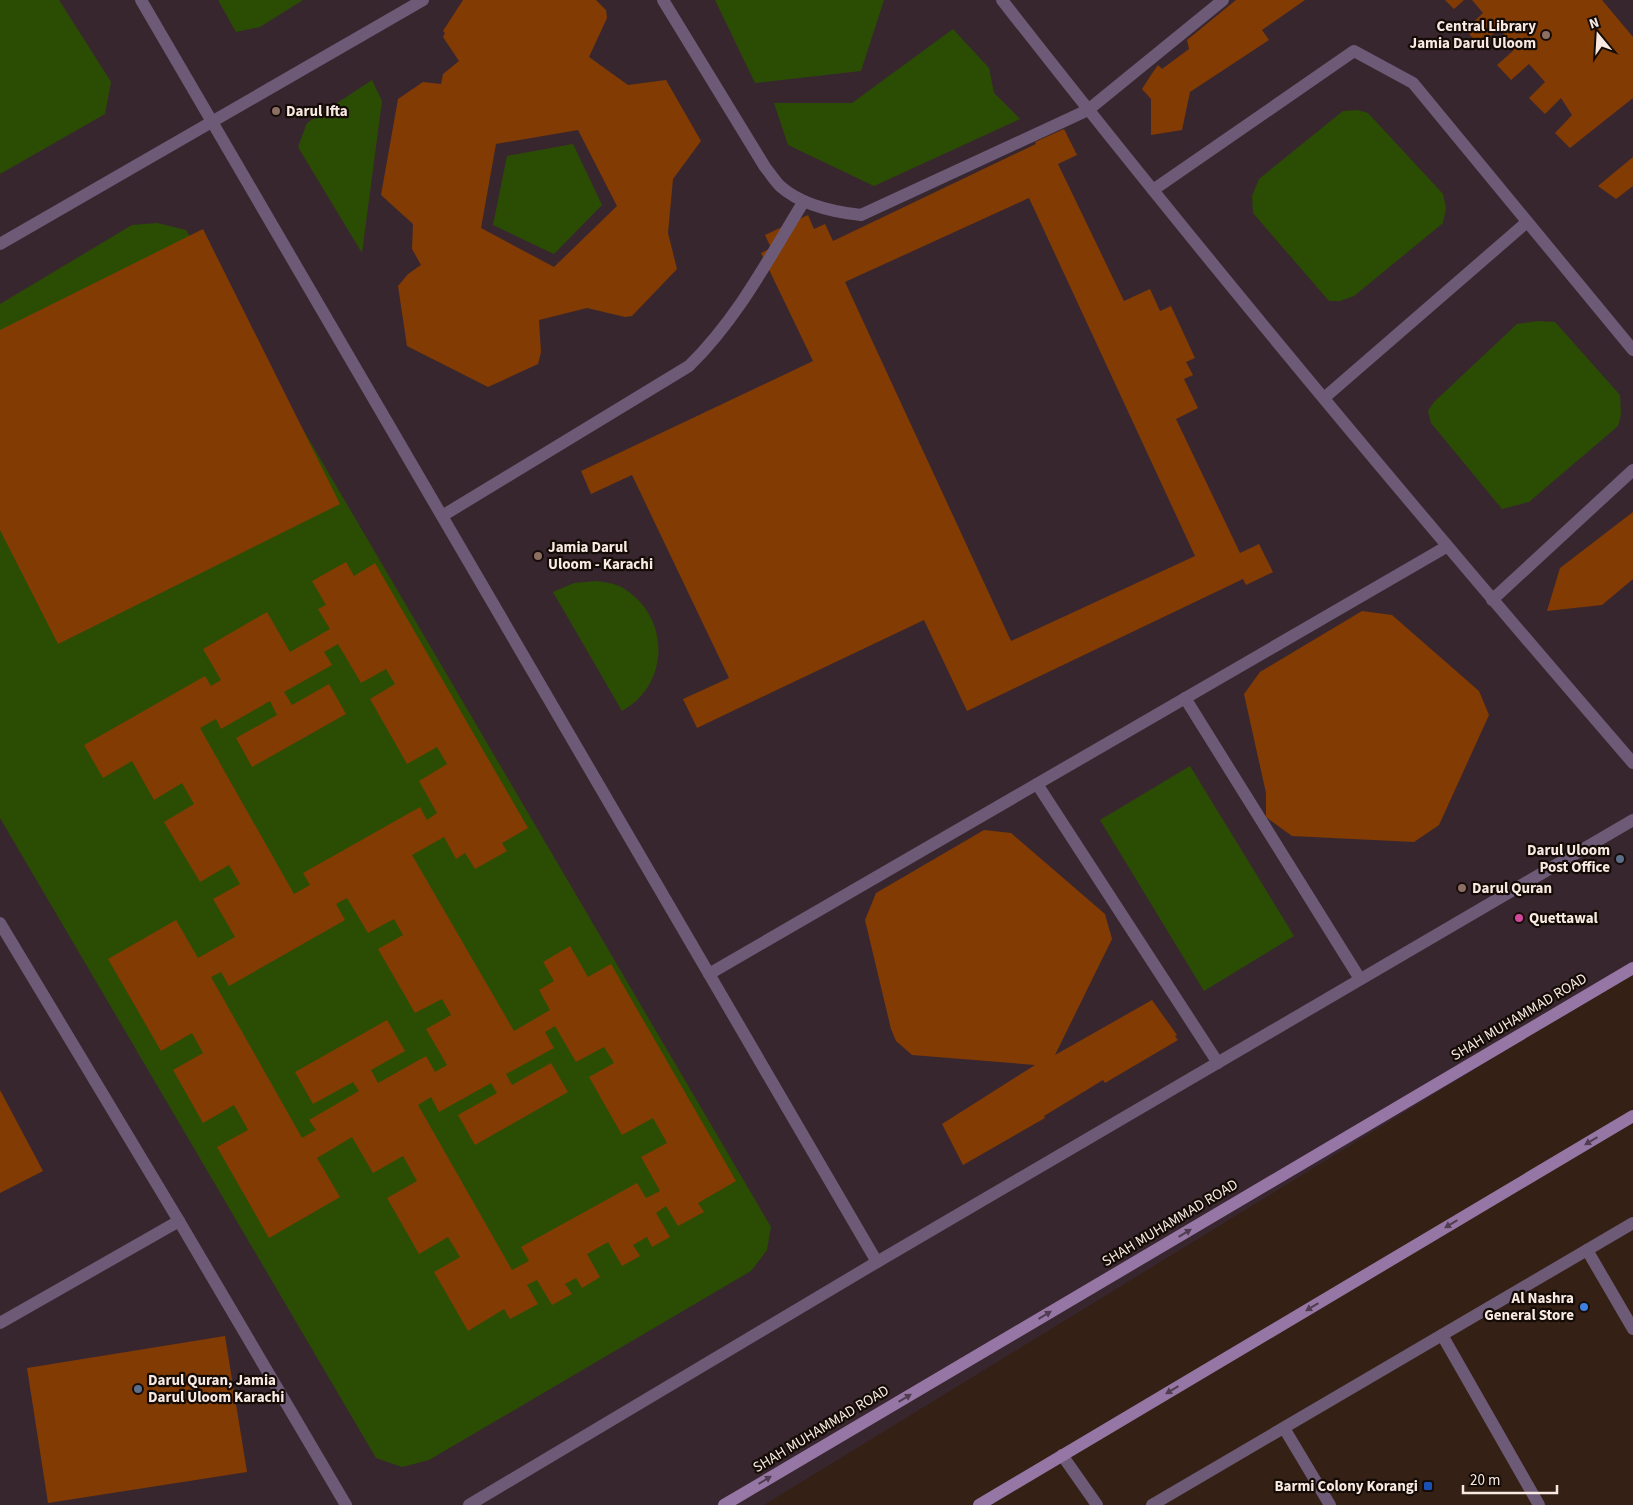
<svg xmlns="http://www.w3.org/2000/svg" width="1633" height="1505" font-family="'Source Sans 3',sans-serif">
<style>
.industrial{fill:#38262f}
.green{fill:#2b4d03}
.building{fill:#823b02;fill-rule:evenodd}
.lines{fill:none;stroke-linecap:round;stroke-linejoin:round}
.lane{stroke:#6d5a76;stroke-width:12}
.street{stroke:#6d5a76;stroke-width:12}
.secondary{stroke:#9676a5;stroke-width:12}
.oneway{fill:#4f3c4e}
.education-dot{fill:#8d6e63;stroke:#150c07;stroke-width:2}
.service-dot{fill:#5c6f8a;stroke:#150c07;stroke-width:2}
.hotel-dot{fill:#d1479c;stroke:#150c07;stroke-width:2}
.shop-dot{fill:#3f7fe0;stroke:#150c07;stroke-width:2}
.transit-dot{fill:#1a4fb4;stroke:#150c07;stroke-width:2}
.labels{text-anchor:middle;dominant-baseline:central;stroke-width:4.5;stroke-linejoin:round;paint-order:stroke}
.poi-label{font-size:15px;font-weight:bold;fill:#f8eae2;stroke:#150c07;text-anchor:start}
.street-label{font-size:15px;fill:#f8eae2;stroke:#150c07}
</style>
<rect width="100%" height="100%" fill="#342014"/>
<path class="industrial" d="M 0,0 L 1633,0 L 1633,972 L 764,1505 L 0,1505 Z"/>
<g class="green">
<path d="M 0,0 L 59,0 L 111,82 L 105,114 L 0,174 Z"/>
<path d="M 218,0 L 303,0 L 260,27 L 236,32 Z"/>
<path d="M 715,0 L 884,0 L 861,71 L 755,83 Z"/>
<path d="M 953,29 L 989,68 L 994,93 L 1020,119 L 874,186 L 788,145 L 774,103 L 852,103 Z"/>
<path d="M 372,80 L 382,101 L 362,253 L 298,147 L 307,123 Z"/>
<path d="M 1357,110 L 1368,113 L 1443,194 L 1446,208 L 1443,223 L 1354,296 L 1340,301 L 1329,301 L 1253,213 L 1252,196 L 1259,179 L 1343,111 Z"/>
<path d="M 573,144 L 602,205 L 554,254 L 493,225 L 507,156 Z"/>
<path d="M 157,223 L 186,230 L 771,1227 L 767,1250 L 751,1271 L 429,1460 L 402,1467 L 376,1458 L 0,818 L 0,304 L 132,225 Z"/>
<path d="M 1537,321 L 1555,322 L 1620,395 L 1621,415 L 1618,426 L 1529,502 L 1502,509 L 1431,423 L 1428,411 L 1434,402 L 1517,324 Z"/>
<path d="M 596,581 C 603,582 612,583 619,586 C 661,607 672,663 640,697 C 635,703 628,707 622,711 L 553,592 L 574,583 Z"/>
<path d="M 1190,766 L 1294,936 L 1204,991 L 1100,820 Z"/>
</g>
<g class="building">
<path d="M 463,0 L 596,0 L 606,10 L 607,18 L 589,57 L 628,85 L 666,80 L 701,141 L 673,179 L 668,233 L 677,269 L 632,316 L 625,317 L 587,308 L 539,320 L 541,352 L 538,364 L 488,387 L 407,346 L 398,286 L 408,274 L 421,265 L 412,249 L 413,224 L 381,195 L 398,99 L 423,82 L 441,84 L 443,74 L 459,61 L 443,37 L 445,33 L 443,31 ZM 578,130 L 617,206 L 554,267 L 481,228 L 496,144 Z"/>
<path d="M 1236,0 L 1305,0 L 1262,30 L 1269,40 L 1190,92 L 1182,130 L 1151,135 L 1151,99 L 1142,89 L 1151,75 L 1158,65 L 1162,69 L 1189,49 L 1187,40 Z"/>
<path d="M 1445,0 L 1464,0 L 1454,9 Z"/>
<path d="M 1472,0 L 1602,0 L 1633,37 L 1633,98 L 1570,148 L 1555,133 L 1572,115 L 1561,98 L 1545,114 L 1529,98 L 1545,82 L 1529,64 L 1511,80 L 1497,65 L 1514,50 L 1500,29 L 1477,45 L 1466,29 L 1483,13 Z"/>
<path d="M 1064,129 L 1077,155 L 1058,164 L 1124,301 L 1150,289 L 1160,311 L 1171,306 L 1195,358 L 1186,362 L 1193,375 L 1184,379 L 1198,408 L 1176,419 L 1240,553 L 1259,544 L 1273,572 L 1246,585 L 1243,579 L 967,711 L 924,620 L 697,728 L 683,699 L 729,678 L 632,475 L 591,494 L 581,471 L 813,361 L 761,253 L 771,248 L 765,235 L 808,215 L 814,229 L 825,224 L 833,241 L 1036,144 L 1035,142 ZM 1029,198 L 1195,556 L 1011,641 L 845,282 Z"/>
<path d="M 1633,157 L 1633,186 L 1616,199 L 1598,186 Z"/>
<path d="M 203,229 L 340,504 L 58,644 L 0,530 L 0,330 Z"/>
<path d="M 1633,512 L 1633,579 L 1602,605 L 1547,611 L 1560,568 Z"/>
<path d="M 346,562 L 354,576 L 375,563 L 528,828 L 502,843 L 507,851 L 475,869 L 465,853 L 456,859 L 444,837 L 412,855 L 514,1031 L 550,1010 L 539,990 L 554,981 L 543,962 L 570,946 L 588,977 L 611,964 L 736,1181 L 698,1203 L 704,1212 L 678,1226 L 666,1206 L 656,1213 L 670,1237 L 652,1247 L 647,1237 L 633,1245 L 640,1256 L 622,1266 L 608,1242 L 587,1254 L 600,1277 L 582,1288 L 576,1278 L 565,1284 L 572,1294 L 552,1305 L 537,1280 L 527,1285 L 538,1304 L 510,1319 L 504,1309 L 468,1331 L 434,1272 L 460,1257 L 448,1237 L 419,1254 L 387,1198 L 417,1181 L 403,1156 L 373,1173 L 352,1137 L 317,1158 L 340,1197 L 269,1238 L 217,1147 L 248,1130 L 234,1105 L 203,1123 L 173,1070 L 203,1053 L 192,1033 L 161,1051 L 108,959 L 176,920 L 198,958 L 235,937 L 213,899 L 240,884 L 229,865 L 200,882 L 164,822 L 194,804 L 182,783 L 154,800 L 132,761 L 103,778 L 84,745 L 205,676 L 211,686 L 221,680 L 203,649 L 267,612 L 290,652 L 330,629 L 318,609 L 326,605 L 312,581 ZM 338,644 L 361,683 L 386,669 L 395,684 L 370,699 L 407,764 L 437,747 L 447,764 L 419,781 L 437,813 L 427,820 L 420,807 L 303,873 L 310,885 L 294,894 L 200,728 L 216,719 L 221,729 L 270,701 L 277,715 L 236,738 L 252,767 L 346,714 L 329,684 L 292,705 L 284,692 L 332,665 L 324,652 ZM 347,898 L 368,933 L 394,919 L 403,935 L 378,949 L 415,1013 L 442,999 L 451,1015 L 426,1029 L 447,1065 L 435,1072 L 426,1056 L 378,1083 L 371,1070 L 405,1051 L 387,1020 L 295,1072 L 313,1104 L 353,1082 L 359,1091 L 309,1120 L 316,1130 L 302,1138 L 211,977 L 221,972 L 229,986 L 345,920 L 336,904 ZM 555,1026 L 576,1062 L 604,1047 L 614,1063 L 589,1077 L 622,1135 L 653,1118 L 667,1143 L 641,1157 L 660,1191 L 646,1198 L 637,1183 L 521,1247 L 529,1261 L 512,1270 L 418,1105 L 431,1097 L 439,1112 L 491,1083 L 497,1093 L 458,1115 L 475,1145 L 568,1092 L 551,1063 L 512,1085 L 506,1074 L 554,1048 L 545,1032 Z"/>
<path d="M 1362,611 L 1392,615 L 1479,691 L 1489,715 L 1439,825 L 1414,842 L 1292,836 L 1266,817 L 1266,793 L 1244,694 L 1260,672 Z"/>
<path d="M 984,830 L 1011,833 L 1105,914 L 1112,939 L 1055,1055 L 1152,1000 L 1177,1035 L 1175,1036 L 1178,1040 L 1105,1083 L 1103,1080 L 1044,1116 L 1045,1118 L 963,1165 L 942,1124 L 1035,1065 L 912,1055 L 896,1041 L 891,1029 L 865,920 L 876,893 Z"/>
<path d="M 0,1090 L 43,1171 L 0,1193 Z"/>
<path d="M 225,1336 L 247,1472 L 48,1503 L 27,1368 Z"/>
</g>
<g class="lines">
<g class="lane">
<path d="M 141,0 L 877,1262"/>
<path d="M 663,0 L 765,167 C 770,173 774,180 780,186 C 801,205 833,212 861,215 L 1088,110 L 1223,0"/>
<path d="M 1002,0 C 1205,260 1417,513 1633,763"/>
<path d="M 1153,190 L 1354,51 L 1413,83 L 1633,350"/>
<path d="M 0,244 L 423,0"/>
<path d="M 1324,398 L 1527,222"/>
<path d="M 442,516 L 689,366 C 738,318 769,258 804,201"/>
<path d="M 1492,600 L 1633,470"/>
<path d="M 1185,698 L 1360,979"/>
<path d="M 1037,784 L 1218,1063"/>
<path d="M 0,923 L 179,1221 L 346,1505"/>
<path d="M 709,974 L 1446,547"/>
<path d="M 469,1505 L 877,1262 L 1633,820"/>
</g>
<g class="street">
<path d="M 1587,1250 L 1633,1329"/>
<path d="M 0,1323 L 179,1221"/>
<path d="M 1442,1335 L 1539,1505"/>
<path d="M 1284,1428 L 1330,1505"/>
<path d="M 1062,1455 L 1097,1505"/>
<path d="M 1152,1505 L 1633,1223"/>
</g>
<g class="secondary">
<path d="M 724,1505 L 1633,968"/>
<path d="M 979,1505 L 1633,1116"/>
</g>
</g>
<defs><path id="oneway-solid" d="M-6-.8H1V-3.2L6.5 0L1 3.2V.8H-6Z" transform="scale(1.25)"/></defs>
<g class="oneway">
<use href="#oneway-solid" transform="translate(1591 1141) rotate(149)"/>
<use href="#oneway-solid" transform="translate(1451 1224) rotate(149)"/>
<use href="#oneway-solid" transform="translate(1185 1233) rotate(-31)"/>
<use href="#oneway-solid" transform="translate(1312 1307) rotate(149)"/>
<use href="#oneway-solid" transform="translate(1045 1315) rotate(-31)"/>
<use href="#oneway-solid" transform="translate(1172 1390) rotate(149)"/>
<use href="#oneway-solid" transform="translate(905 1398) rotate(-31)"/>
<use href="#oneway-solid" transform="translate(765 1480) rotate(-31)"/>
</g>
<g class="education-dot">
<circle cx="1546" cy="35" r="5"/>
<circle cx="276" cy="111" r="5"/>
<circle cx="538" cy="556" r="5"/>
<circle cx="1462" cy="888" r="5"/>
</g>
<g class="service-dot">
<circle cx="1620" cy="859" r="5"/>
<circle cx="138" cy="1389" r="5"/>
</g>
<circle class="hotel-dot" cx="1519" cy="918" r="5"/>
<circle class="shop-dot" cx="1584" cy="1307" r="5"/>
<rect class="transit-dot" x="1423" y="1481" width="10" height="10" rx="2.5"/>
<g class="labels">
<g class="poi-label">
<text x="1536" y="26" text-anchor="end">Central Library<tspan x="1536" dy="17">Jamia Darul Uloom</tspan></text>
<text x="286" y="111">Darul Ifta</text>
<text x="548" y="547">Jamia Darul<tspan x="548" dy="17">Uloom - Karachi</tspan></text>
<text x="1610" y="850" text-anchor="end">Darul Uloom<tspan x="1610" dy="17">Post Office</tspan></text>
<text x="1472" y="888">Darul Quran</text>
<text x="1529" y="918">Quettawal</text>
<text x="1574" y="1298" text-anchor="end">Al Nashra<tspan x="1574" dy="17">General Store</tspan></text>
<text x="148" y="1380">Darul Quran, Jamia<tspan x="148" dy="17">Darul Uloom Karachi</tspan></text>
<text x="1418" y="1486" text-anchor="end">Barmi Colony Korangi</text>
</g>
<g class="street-label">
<text transform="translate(1519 1017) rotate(-31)">SHAH MUHAMMAD ROAD</text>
<text transform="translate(1170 1223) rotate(-31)">SHAH MUHAMMAD ROAD</text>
<text transform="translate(821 1429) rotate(-31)">SHAH MUHAMMAD ROAD</text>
</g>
</g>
<g transform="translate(1598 35) rotate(342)" stroke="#150c07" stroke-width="4" paint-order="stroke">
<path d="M0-4L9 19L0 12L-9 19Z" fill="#f8eae2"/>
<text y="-8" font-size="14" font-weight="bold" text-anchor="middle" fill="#f8eae2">N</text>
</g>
<path d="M1463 1485v8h94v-8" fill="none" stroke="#f8eae2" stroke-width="2.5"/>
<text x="1470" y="1485" font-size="15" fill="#f8eae2" stroke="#150c07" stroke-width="4" paint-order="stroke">20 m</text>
</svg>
